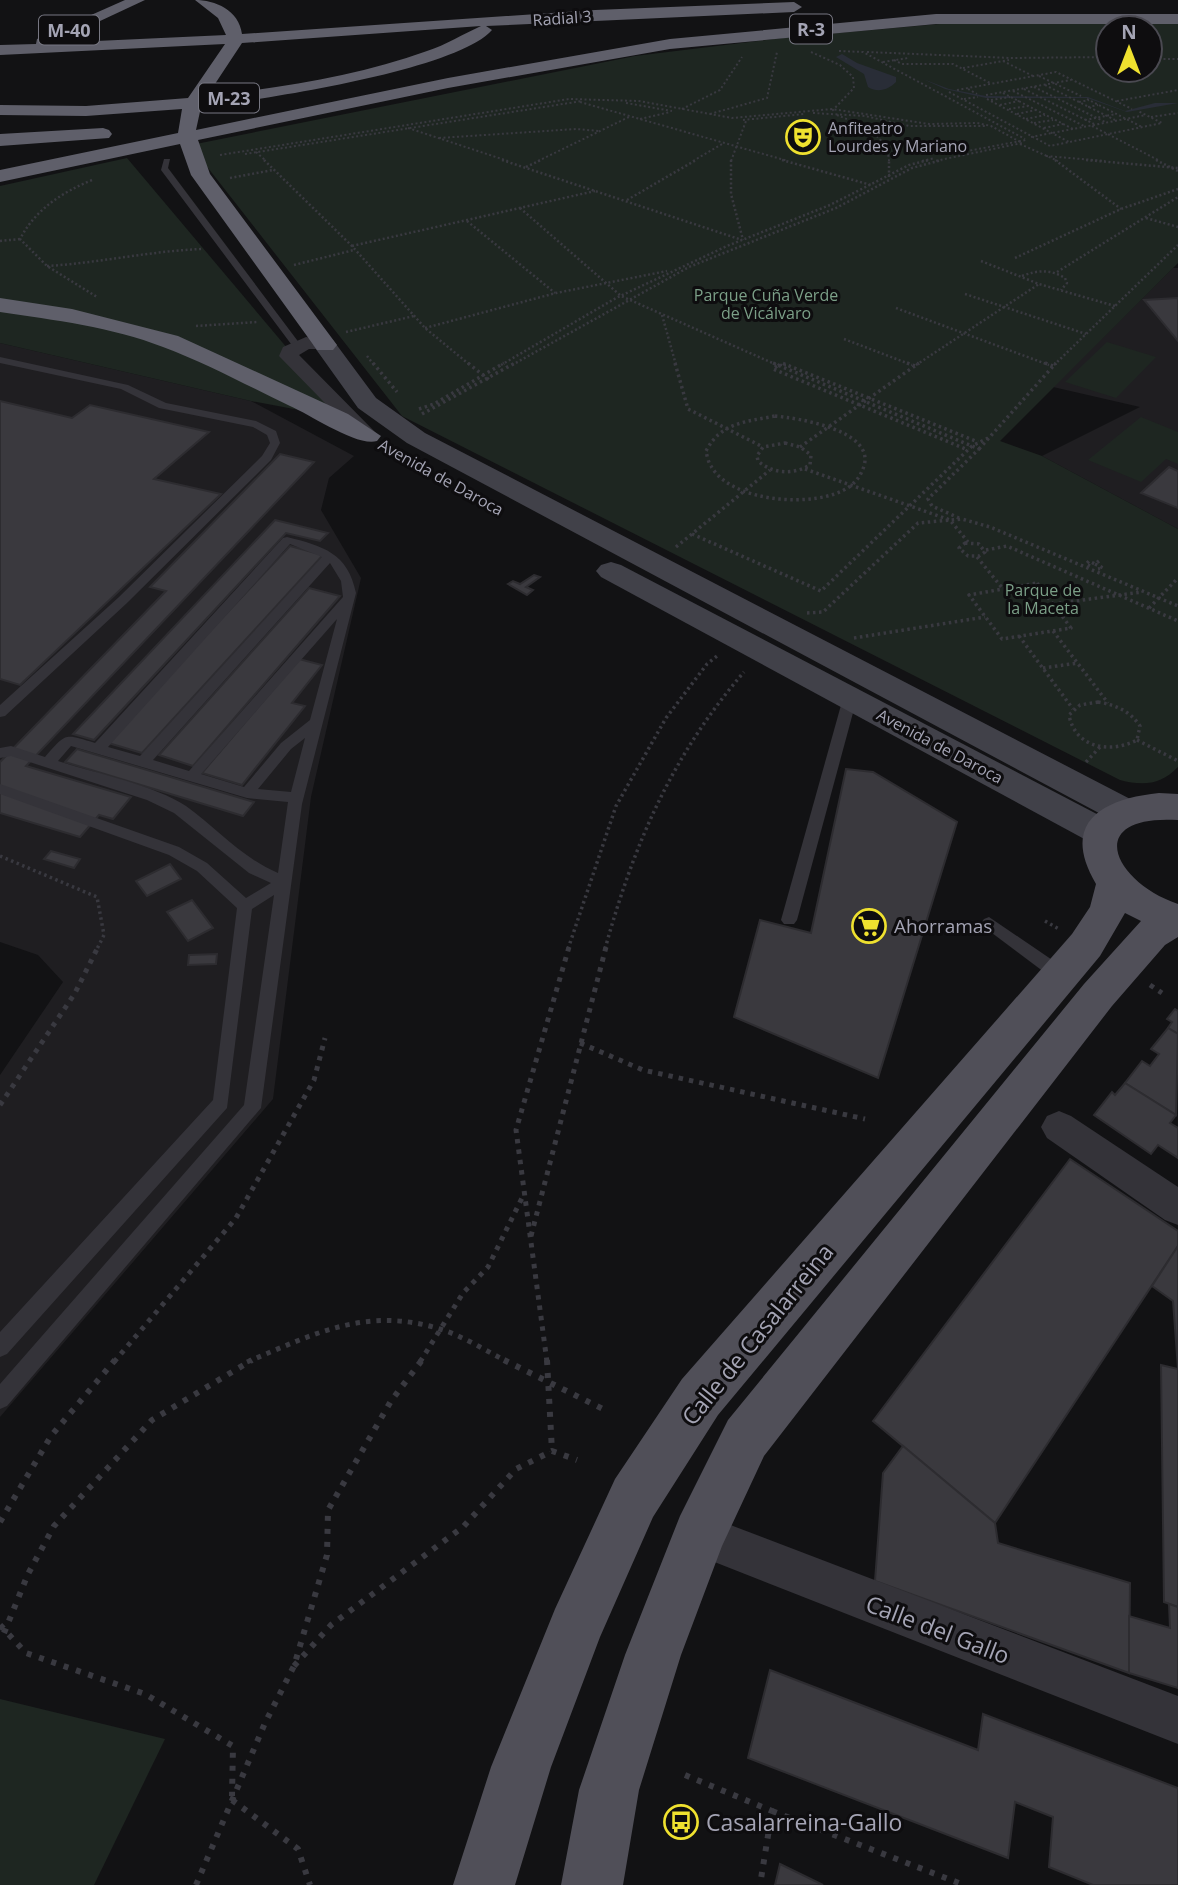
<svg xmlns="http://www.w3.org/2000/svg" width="1178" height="1885" font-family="'Open Sans',sans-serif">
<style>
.built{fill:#1f1e21}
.green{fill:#1e2621;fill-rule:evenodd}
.water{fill:#292d37}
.building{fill:#3a393e;stroke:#2d2c30;stroke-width:2}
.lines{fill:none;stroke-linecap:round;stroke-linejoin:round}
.path-far4{stroke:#393940;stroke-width:2;stroke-dasharray:2 2.5;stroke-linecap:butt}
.path-far3{stroke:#393940;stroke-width:2.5;stroke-dasharray:2 2.5;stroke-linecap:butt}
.path-far2{stroke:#393940;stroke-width:3.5;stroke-dasharray:2.5 3.5;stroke-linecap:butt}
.path-far1{stroke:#393940;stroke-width:5;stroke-dasharray:4.5 6;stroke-linecap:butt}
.path{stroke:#393940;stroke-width:6;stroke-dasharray:5 8;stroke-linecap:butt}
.lane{fill:#343339;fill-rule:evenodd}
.street{fill:#343339;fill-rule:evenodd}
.secondary{fill:#414149;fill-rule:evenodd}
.primary{fill:#504f58;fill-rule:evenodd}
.highway{fill:#5f5f6a;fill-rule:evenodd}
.labels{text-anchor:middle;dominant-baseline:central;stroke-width:6;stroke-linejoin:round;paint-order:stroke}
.far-street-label{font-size:16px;fill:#a4a4b4;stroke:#0e0d0f}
.far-poi-label{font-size:16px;fill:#a4a4b4;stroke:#0e0d0f;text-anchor:start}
.far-park-label{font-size:16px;fill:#7b9f87;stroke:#0e0d0f}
.shield{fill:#0e0d0f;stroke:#777782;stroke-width:2}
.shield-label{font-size:18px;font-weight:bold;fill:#a4a4b4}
.poi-label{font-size:19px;fill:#a4a4b4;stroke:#0e0d0f;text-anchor:start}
.near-street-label{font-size:23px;fill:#a4a4b4;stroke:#0e0d0f}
.near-poi-label{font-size:23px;fill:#a4a4b4;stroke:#0e0d0f;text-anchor:start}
</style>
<rect width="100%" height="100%" fill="#121214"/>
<g class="built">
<path d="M 1173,268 L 1178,268 L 1178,529 L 1042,456 L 1140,407 L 1053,387 Z"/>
<path d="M 0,343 L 251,401 L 354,456 L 329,478 L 321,510 L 361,578 L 311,797 L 273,1099 L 0,1417 L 0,1075 L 63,982 L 38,955 L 0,942 Z"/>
</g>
<g class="green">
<path d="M 950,23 L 1178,23 L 1178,263 L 1000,441 L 1042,456 L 1178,529 L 1178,767 C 1161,785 1143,786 1120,780 L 402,416 L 201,159 L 196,144 L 635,56 L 783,38 ZM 1108,28 L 1150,28 L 1150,70 L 1108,70 Z"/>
<path d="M 127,158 L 347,419 L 251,401 L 0,343 L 0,186 Z"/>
<path d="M 1107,342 L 1156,357 L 1116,398 L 1065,382 Z"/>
<path d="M 1141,417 L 1178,432 L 1178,464 L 1166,459 L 1141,482 L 1088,460 Z"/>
<path d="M 0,1699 L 165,1739 L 94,1885 L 0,1885 Z"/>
</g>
<g class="water">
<path d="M 842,54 L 857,63 L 896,77 L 896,82 C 888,90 878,93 868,87 L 864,74 L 836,57 Z"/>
<path d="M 923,79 L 949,89 L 986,96 L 1088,97 L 1125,111 L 1155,103 L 1178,103 L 1127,112 L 1087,98 L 986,98 L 945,89 Z"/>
</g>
<g class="building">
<path d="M 1178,298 L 1178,341 L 1144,300 Z"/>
<path d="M 0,401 L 72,418 L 90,405 L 209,432 L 154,479 L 221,494 L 20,685 L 0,679 Z"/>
<path d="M 280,454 L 314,462 L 26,766 L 131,797 L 113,819 L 99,815 L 80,837 L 0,813 L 0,762 L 166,591 L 150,587 Z"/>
<path d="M 1169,467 L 1178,471 L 1178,508 L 1141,493 Z"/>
<path d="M 275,520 L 328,533 L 320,541 L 286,533 L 94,740 L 73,734 Z"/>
<path d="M 290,546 L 323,555 L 142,753 L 105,742 Z"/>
<path d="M 534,575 L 540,577 L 526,587 L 533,590 L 527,595 L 508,584 L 513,581 L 520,584 Z"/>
<path d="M 309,588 L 340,596 L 193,766 L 159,755 Z"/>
<path d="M 299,659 L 322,665 L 292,703 L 305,706 L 242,785 L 202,773 Z"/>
<path d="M 77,749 L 254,802 L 243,816 L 65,762 Z"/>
<path d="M 846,769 L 873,772 L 957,822 L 878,1078 L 734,1017 L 760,920 L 811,933 Z"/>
<path d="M 51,851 L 80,859 L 74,868 L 44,859 Z"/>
<path d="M 170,864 L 181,879 L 147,896 L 136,881 Z"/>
<path d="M 192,900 L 213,928 L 188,941 L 167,912 Z"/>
<path d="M 217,954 L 216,964 L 188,965 L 189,955 Z"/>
<path d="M 1175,1009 L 1178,1011 L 1178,1034 L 1168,1028 L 1172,1022 L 1167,1019 Z"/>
<path d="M 1168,1028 L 1178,1034 L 1176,1115 L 1125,1083 L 1142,1061 L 1150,1066 L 1159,1054 L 1151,1049 Z"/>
<path d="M 1125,1083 L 1176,1115 L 1170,1123 L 1178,1128 L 1178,1158 L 1158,1145 L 1151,1154 L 1094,1115 L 1112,1092 L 1115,1095 Z"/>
<path d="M 1070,1159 L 1178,1231 L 1178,1246 L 995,1523 L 873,1421 Z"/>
<path d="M 1178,1246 L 1178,1369 L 1173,1301 L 1152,1286 Z"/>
<path d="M 1161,1365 L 1178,1369 L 1178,1607 L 1164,1602 Z"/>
<path d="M 903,1446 L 995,1523 L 998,1543 L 1130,1583 L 1129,1673 L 875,1581 L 883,1473 Z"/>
<path d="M 1169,1604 L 1178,1607 L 1178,1688 L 1129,1673 L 1129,1616 L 1170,1628 Z"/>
<path d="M 770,1670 L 978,1750 L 983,1714 L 1178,1788 L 1178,1885 L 1093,1885 L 1049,1867 L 1053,1817 L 1015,1802 L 1008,1858 L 748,1758 Z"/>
<path d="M 780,1864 L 823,1885 L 775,1885 Z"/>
</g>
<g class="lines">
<g class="path-far4">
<path d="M 839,51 L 863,52 L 1025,139"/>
<path d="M 811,52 L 840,65 L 853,77 L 854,88 L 832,111"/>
<path d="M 867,52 L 1011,58 L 1108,57"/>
<path d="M 1150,59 L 1178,59"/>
<path d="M 894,60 L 902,64 L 953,64 L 990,83"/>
<path d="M 1003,61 L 1033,76"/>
<path d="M 883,62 L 908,58"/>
<path d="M 963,68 L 1009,60"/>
<path d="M 1039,76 L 1081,96"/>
<path d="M 1045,85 L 1115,120"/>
<path d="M 1034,87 L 1105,122"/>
<path d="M 968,89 L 977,94"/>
<path d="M 1024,89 L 1094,124"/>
<path d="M 957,90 L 1056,72 L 1132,109"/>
<path d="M 1013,91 L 1084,126"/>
<path d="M 949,92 L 1050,146 L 1162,123 L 1138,111"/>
<path d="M 1003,93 L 1073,129"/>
<path d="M 986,95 L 1071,80"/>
<path d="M 964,99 L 978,97"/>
<path d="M 987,99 L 1069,142"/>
<path d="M 1087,99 L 1142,127"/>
<path d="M 991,100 L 1010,97"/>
<path d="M 1117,101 L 1178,90"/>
<path d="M 580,102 L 788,161"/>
<path d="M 1079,102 L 1089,100"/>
<path d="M 626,103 L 672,111"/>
<path d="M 1000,105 L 1019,101"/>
<path d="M 1088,107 L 1098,105"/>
<path d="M 682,109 L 720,90 L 742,57"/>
<path d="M 1009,109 L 1028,106"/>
<path d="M 813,113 L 865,116 L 909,126 L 985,126"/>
<path d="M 710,114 L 767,98 L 777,52"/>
<path d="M 1017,114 L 1036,110"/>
<path d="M 837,115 C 858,124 888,134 889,161"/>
<path d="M 1151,117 L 1178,113"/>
<path d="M 640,119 L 670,112"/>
<path d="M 1026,119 L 1045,115"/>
<path d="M 743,120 L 804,114"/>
<path d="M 1085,120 L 1116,114"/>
<path d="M 1034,123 L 1053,120"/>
<path d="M 1092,126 L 1160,161"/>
<path d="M 408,128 L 508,161"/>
<path d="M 1044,128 L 1063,124"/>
<path d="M 1031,137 L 1146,115"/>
<path d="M 439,138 L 576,129 L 599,131"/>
<path d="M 1020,144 L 1058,161"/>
<path d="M 256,152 L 266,161"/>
<path d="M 957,153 L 1026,140"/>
<path d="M 245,154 L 582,101"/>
<path d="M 220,155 L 569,99 L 639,101 L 732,118 L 832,109 L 929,124 L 977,123 L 991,126 L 1022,143 L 935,161"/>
<path d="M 1046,156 L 1105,161"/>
<path d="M 538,161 L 631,116"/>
<path d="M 693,161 L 724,143"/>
<path d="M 731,161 L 746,121"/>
<path d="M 922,161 L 935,158"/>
</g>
<g class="path-far3">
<path d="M 264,160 L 352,246 L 425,328 L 470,365"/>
<path d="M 502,160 L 742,240"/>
<path d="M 731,160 L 731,194 L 743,240"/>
<path d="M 782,160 L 871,185"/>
<path d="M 1055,160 L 1121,209"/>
<path d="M 1086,160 L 1178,168"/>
<path d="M 1156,160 L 1178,171"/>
<path d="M 526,167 L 541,160"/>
<path d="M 889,177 L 889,160"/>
<path d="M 230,178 L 273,170"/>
<path d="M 92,180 C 61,193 36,209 20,239 L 47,266 L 97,297"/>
<path d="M 627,200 L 696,160"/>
<path d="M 520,208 L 621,296 L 777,365"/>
<path d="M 1146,218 L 1178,227"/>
<path d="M 467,221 L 555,293"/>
<path d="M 0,241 L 20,239"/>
<path d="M 352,246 L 595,191"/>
<path d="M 1015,258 L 1121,209 L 1178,189"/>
<path d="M 981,261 L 1039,284 L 1115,306"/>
<path d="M 294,265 L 354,250"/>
<path d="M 47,266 C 99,263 150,251 202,249"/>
<path d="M 1057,272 L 1178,197"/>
<path d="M 1022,276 C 1038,270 1050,269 1065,278 L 1067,283 L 1061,290"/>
<path d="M 965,294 L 1086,334"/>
<path d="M 896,308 L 1049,365"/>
<path d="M 662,315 L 676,365"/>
<path d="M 196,326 L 257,322"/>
<path d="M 425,328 L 556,293 L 667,271"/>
<path d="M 346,332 L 414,316"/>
<path d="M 844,339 L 912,365"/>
<path d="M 367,356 L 374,365"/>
<path d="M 501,365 L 616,298 L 727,246 L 830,205 L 909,165 L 929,160"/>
<path d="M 512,365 L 689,267 L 836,208 L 912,168 L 942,160"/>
<path d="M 780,365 L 786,365"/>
<path d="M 916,365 L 1039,284"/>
<path d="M 1054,365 L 1178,245"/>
</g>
<g class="path-far2">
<path d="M 373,363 L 397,392"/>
<path d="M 468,363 L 489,380"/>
<path d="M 675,363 L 688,409 L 763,447"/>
<path d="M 773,363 L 979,449 L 928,499 L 932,506 L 959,518"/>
<path d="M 907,363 L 915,366"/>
<path d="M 1045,363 L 1053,366"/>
<path d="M 777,366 L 773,369 L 968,450"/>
<path d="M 778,366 L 782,363 L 978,442"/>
<path d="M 419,409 L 434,404 L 504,363"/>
<path d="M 422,414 L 515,363"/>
<path d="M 775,416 C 797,418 875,430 864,466 C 861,475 857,481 849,487 C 817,509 731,503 711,466 C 708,462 707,455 706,451 C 721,422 746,422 775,416 Z"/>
<path d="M 785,443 L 800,447 L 811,455 L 810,465 C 793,475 773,474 758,461 L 757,456 L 763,447 Z"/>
<path d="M 800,447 L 919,363"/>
<path d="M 979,449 L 1056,363"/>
<path d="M 805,469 L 950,520 L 968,542"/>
<path d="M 692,534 L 821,591 L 972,446 L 988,438"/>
<path d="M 965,543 L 979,544 L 985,552 L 979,556 L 968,556 L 959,548 Z"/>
<path d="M 676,547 L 770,470"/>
<path d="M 986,550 L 1007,546 L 1178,621"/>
<path d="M 977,557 L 1003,589"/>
<path d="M 1095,564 L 1103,568 L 1098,569"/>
<path d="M 1090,566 L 1086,564 L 1089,561 L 1095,564 L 1099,561"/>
<path d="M 1037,583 L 1071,628 L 1002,639 L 969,595 Z"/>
<path d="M 1053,604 L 1142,592"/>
<path d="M 1149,608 L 1178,578"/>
<path d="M 807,613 L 823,612 L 918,523 L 962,519 L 990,527 L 1178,606"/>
<path d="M 1053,631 L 1108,703"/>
<path d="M 1019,636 L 1073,709"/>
<path d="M 854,638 L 985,617"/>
<path d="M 1043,668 L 1078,663"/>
<path d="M 1098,702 C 1116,705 1130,711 1140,726 L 1137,740 C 1110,754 1075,748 1069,715 L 1080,705 Z"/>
<path d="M 1137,740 L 1178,761"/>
<path d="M 1086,762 L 1100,747"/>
<path d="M 0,856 L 97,897 L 104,935 L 97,949"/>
<path d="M 1045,921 L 1059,929"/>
<path d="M 568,949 L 616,806 L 666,718 L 707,664 L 717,656"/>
<path d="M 605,949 C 634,844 672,755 744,672"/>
</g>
<g class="path-far1">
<path d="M 1150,985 L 1162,993"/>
<path d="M 580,1043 L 643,1070 L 865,1119"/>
<path d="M 0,1105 L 75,993 L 98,947"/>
<path d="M 531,1236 L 606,947"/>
<path d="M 114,1362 L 236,1218 L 314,1080 L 325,1038"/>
<path d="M 247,1362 C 314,1334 366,1306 440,1329 C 463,1336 486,1351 508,1362"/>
<path d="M 420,1362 L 463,1293 L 488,1267 L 523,1196"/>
<path d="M 547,1362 L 516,1130 L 569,947"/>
</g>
<g class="path">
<path d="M 504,1360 L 603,1409"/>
<path d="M 547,1360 L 552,1451"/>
<path d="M 0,1522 L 51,1436 L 115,1360"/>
<path d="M 0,1625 L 26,1653 L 145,1694 L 233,1746 L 232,1796"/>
<path d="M 4,1633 L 28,1574 L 54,1526 L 152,1420 L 252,1360"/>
<path d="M 294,1666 L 331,1625 L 463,1527 L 516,1469 L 552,1451 L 577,1460"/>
<path d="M 685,1775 L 772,1811 L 760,1885"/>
<path d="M 232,1800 L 298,1849 L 310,1885"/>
<path d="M 772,1811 L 964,1885"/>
<path d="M 196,1885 L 265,1723 L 294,1666 L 327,1555 L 328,1510 L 391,1401 L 422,1360"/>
</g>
<g class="lane">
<path d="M 164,159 L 170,159 L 168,168 L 300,344 L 300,348 L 294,348 L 161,170 Z"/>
<path d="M 0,357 L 128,385 L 166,403 L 256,421 L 276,431 L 280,443 L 271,460 L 127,603 L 5,716 L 0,717 L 0,705 L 119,597 L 262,456 L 270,443 L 267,435 L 253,427 L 159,408 L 121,389 L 0,363 Z"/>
<path d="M 287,537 C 323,546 348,553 356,593 L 302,804 L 261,1108 L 7,1406 L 0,1409 L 0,1384 L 244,1105 L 274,895 L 252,909 L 227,1108 L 7,1354 L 0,1357 L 0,1332 L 213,1100 L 237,908 L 197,871 L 169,855 L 0,794 L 0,784 L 179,847 L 207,863 L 246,898 L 271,883 L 249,873 L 174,813 L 147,800 L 11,756 L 0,758 L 0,748 L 11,746 L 45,757 C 67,732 64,734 95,743 L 283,538 ZM 290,544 L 322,557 L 140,756 L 108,747 ZM 330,563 L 341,581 L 343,597 L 189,771 L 153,760 ZM 337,619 L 310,720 L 281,743 L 244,787 L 201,774 ZM 305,738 L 291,792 L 258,789 L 291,749 ZM 71,746 L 247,798 L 288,802 L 278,873 C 242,858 217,828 186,806 C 154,785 95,773 58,761 Z"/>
<path d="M 850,694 L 857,698 L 797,920 L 794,924 L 784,924 L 781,920 L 843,698 Z"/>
<path d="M 989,917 L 1064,968 L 1066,973 L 1064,978 L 1052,978 L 984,927 L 981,923 L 984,919 Z"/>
</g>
<g class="street">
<path d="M 306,337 L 332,341 L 335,345 L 332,349 L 309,349 L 299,355 L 375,432 L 379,436 L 375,440 L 361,440 L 279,356 L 283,347 Z"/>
<path d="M 1059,1111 L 1071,1116 L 1178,1187 L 1178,1225 L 1165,1220 L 1047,1138 L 1041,1127 L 1047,1116 Z"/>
<path d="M 699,1513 L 1178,1696 L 1178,1744 L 684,1550 L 677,1535 L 684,1520 Z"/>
</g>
<g class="secondary">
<path d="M 325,338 L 333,340 L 376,398 L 425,433 L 1136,802 L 1142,811 L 1136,820 L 1124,824 L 1112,820 L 407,443 L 358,408 L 313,345 L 317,340 Z"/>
<path d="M 611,562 L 621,565 L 1114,823 L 1119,832 L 1114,841 L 1101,845 L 1088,841 L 601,577 L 596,571 L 601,565 Z"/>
</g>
<path class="primary" d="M 1159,793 L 1178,794 L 1178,820 C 1082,814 1113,882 1178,904 L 1178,937 L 1165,945 L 1112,1006 L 764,1456 L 722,1546 L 681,1655 L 639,1790 L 623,1885 L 561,1885 L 579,1790 L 625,1655 L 680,1516 L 728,1420 L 1084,984 L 1141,921 L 1125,913 L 1100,956 L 718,1415 L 653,1517 L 600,1637 L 551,1767 L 515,1885 L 453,1885 L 491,1767 L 555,1609 L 615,1479 L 682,1379 L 1072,934 L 1090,907 L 1096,884 C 1060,823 1101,799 1159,793 Z"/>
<g class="highway">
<path d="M 125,0 L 145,0 L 53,43 L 226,35 L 218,18 L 195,0 C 215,0 239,10 242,34 L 595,10 L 794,2 L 802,7 L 794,12 L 486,26 L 492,30 C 456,71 259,100 201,107 L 196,130 L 448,78 L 670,39 L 936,14 L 1178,14 L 1178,24 L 936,24 L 670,49 L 448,88 L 198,140 L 210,174 L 337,345 L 333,350 L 317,350 L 191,175 L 180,144 L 0,182 L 0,170 L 178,133 L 182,109 L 86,116 L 0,115 L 0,105 L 86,106 L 188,98 L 225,44 L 0,55 L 0,45 L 36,44 L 37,39 ZM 481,26 C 463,34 446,45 427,51 C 358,76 280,88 207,96 L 242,43 Z"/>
<path d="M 103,128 L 109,130 L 112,134 L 109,138 L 0,146 L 0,134 Z"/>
<path d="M 0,298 L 72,309 L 178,336 L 348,414 L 381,436 L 377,441 C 357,447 311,415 290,406 C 248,386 206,363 163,347 C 112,327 54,320 0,312 Z"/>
</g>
</g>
<defs>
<g id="theatre-ring" transform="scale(1.75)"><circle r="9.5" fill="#0e0d0f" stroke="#efe12f" stroke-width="1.5"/><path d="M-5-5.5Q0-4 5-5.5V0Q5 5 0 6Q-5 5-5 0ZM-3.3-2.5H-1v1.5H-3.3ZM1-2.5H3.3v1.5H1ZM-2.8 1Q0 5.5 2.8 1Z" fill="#efe12f"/></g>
<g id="supermarket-ring" transform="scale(1.75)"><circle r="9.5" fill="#0e0d0f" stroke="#efe12f" stroke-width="1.5"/><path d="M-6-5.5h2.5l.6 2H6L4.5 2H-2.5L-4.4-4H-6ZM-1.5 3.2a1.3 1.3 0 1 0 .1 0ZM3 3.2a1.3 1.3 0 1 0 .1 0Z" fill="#efe12f"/></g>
<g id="bus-ring" transform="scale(1.75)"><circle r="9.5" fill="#0e0d0f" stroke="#efe12f" stroke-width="1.5"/><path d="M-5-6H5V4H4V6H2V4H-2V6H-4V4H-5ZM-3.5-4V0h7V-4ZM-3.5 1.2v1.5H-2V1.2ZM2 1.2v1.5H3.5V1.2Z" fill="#efe12f"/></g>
</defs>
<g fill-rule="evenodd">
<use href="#theatre-ring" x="803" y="137"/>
<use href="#supermarket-ring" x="869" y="926"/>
<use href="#bus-ring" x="681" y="1822"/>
</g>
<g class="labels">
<g class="far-street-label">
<text transform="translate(562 18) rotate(-4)">Radial 3</text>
<text transform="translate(441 477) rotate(29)">Avenida de Daroca</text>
<text transform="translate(940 746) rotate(28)">Avenida de Daroca</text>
</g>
<g class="far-poi-label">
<text x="828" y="128">Anfiteatro<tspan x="828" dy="18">Lourdes y Mariano</tspan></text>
</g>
<g class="far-park-label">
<text x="766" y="295">Parque Cuña Verde<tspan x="766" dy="18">de Vicálvaro</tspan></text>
<text x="1043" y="590">Parque de<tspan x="1043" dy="18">la Maceta</tspan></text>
</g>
<g class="shield">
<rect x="790" y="14.5" width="42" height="29" rx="5"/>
<rect x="39" y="15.5" width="60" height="29" rx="5"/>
<rect x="199" y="83.5" width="60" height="29" rx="5"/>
</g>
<g class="shield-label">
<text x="811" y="29">R-3</text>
<text x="69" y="30">M-40</text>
<text x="229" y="98">M-23</text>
</g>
<g class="poi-label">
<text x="894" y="926">Ahorramas</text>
</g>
<g class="near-street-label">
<text transform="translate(757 1334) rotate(-51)">Calle de Casalarreina</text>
<text transform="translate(938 1629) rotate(21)">Calle del Gallo</text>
</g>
<g class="near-poi-label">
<text x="706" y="1822">Casalarreina-Gallo</text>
</g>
</g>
<g transform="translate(1129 49)"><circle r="33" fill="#0e0d0f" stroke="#4a4951" stroke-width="2"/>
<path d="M0-5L12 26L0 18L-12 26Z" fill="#efe12f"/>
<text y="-10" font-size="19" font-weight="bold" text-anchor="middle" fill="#a4a4b4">N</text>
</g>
</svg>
